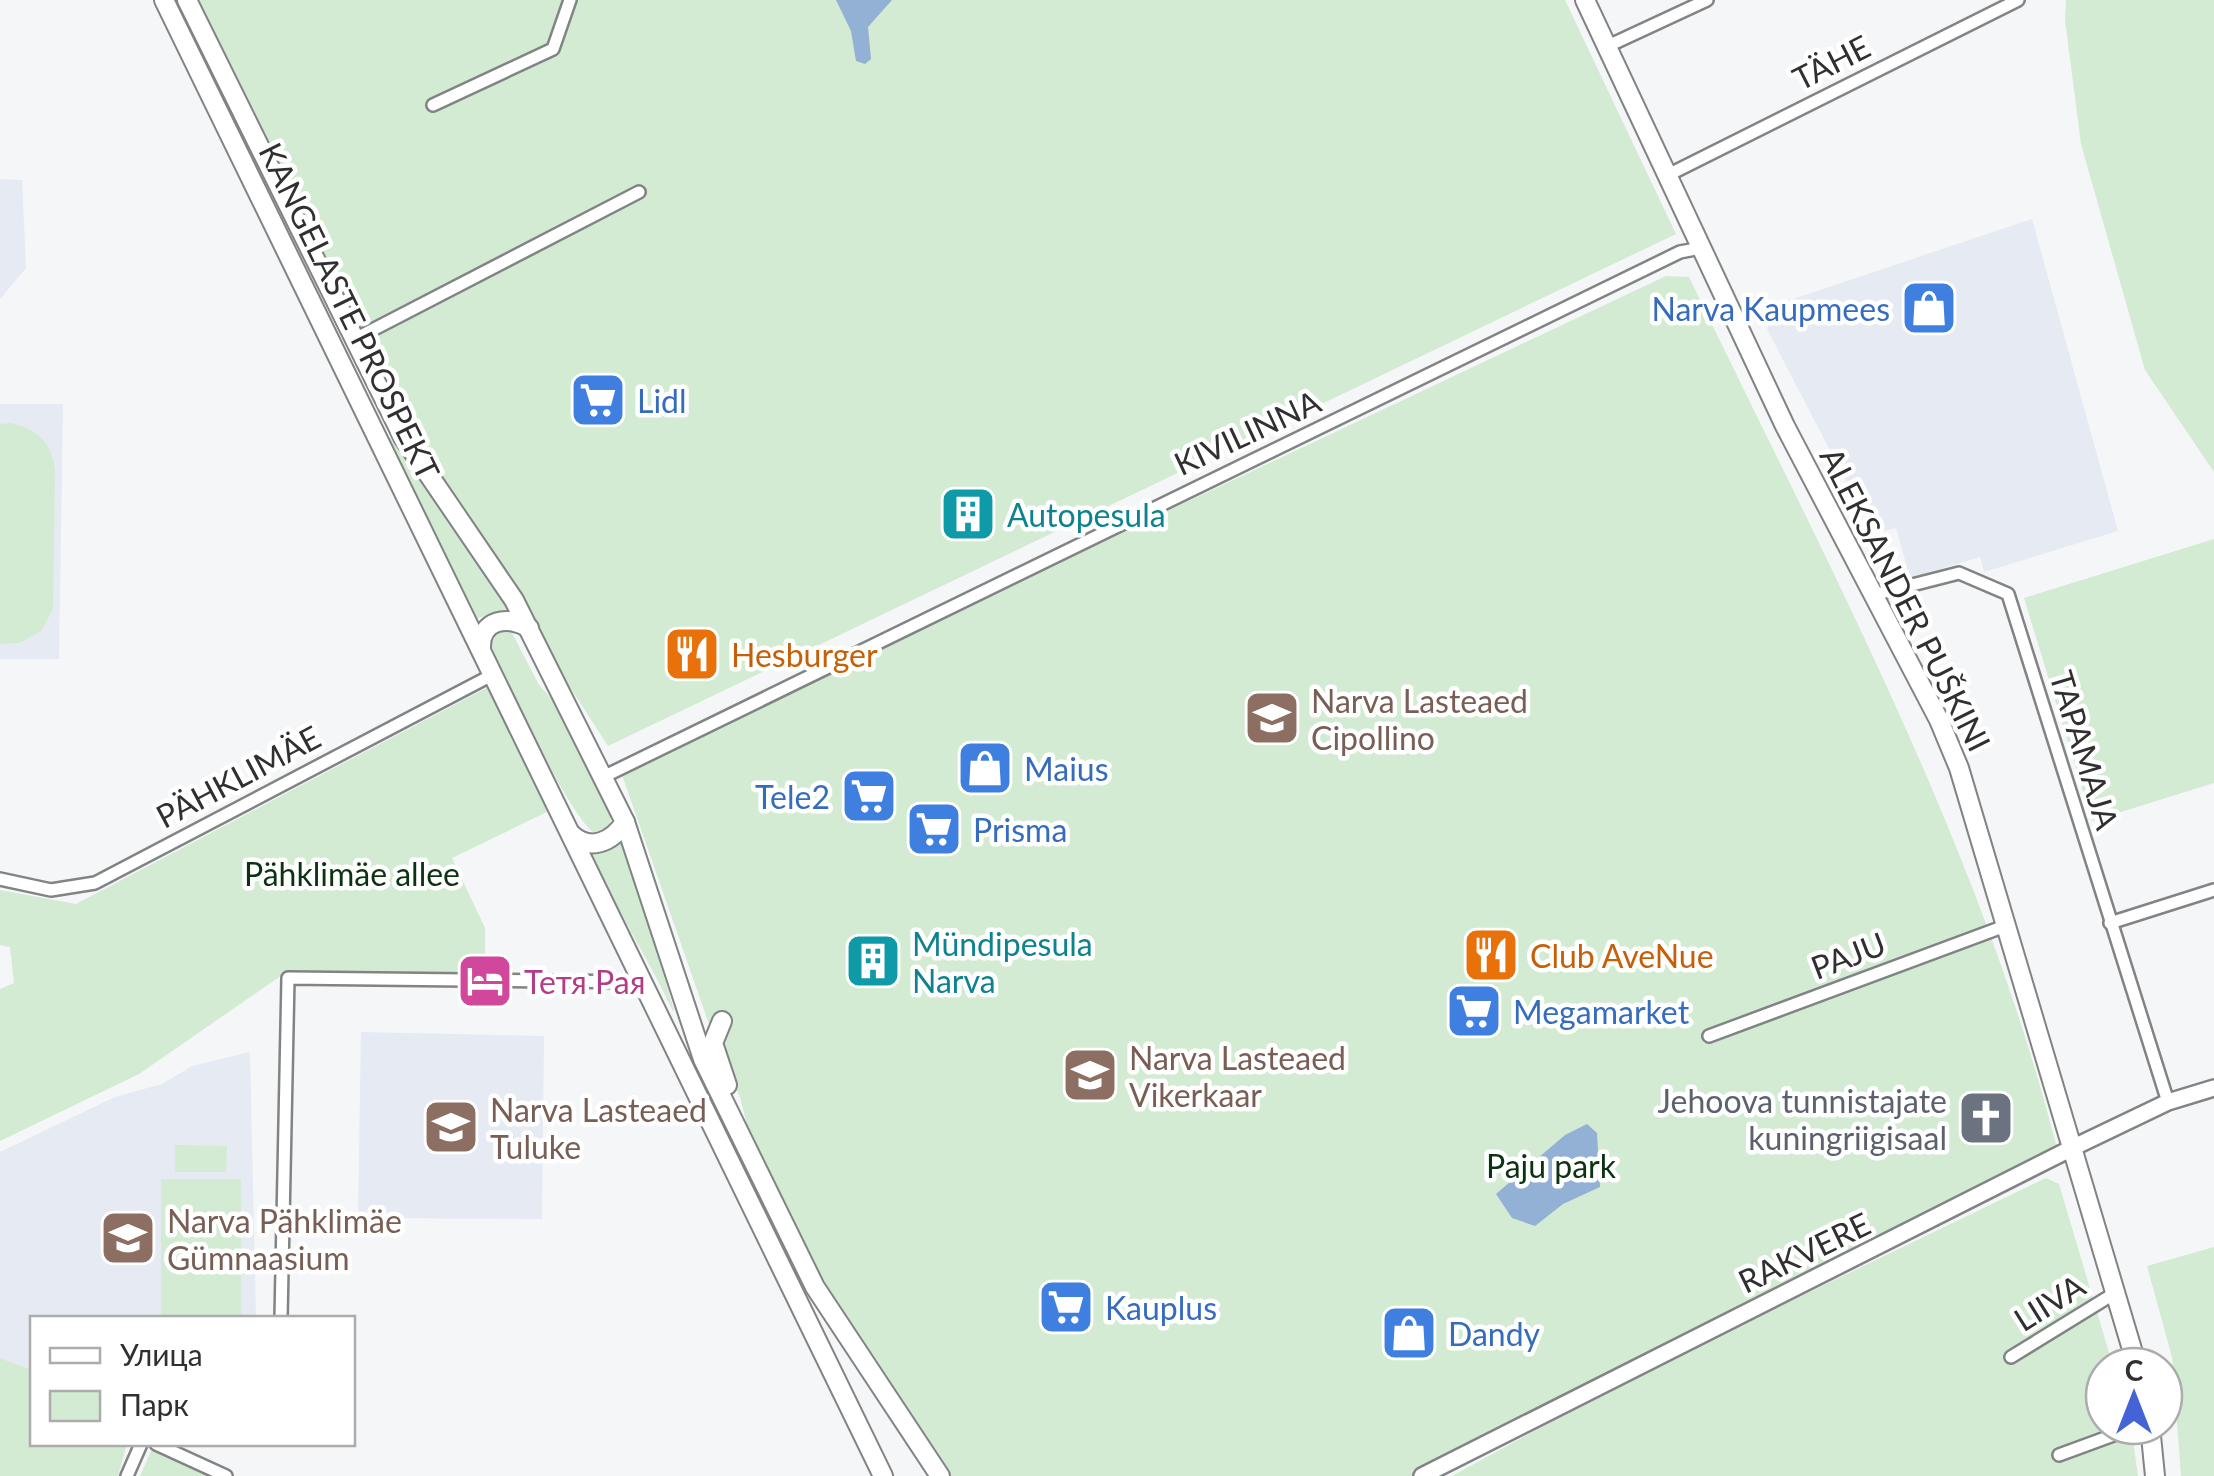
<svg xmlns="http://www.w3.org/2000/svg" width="2214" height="1476" font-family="Lato,sans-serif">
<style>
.built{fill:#e6eaf2}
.green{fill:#d2ebd2}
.water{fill:#93b0d5}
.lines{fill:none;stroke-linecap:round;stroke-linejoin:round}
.minor-casing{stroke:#828384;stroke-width:16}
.tertiary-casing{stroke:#828384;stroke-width:20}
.secondary-casing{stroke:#828384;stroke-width:22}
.minor{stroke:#fff;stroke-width:11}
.tertiary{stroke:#fff;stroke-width:15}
.secondary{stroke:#fff;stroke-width:18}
.labels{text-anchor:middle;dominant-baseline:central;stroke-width:9;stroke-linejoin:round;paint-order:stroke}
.street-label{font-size:32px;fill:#303031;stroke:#fff}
.shop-label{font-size:32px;fill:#366cbe;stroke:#fff;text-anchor:start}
.culture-label{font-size:32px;fill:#0d838f;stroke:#fff;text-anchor:start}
.food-label{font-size:32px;fill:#c56008;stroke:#fff;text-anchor:start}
.education-label{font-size:32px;fill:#785e54;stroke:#fff;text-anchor:start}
.park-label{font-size:32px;fill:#0b3311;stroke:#fff}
.hotel-label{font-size:32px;fill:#b23c85;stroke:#fff;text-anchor:start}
.worship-label{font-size:32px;fill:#5b616d;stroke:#fff;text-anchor:end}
</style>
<rect width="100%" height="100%" fill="#f5f6f7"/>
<g class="built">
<path d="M 0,179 L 22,180 L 26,268 L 0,299 Z"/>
<path d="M 2032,219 L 2118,531 L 1984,572 L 1980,557 L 1910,578 L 1896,528 L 1873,533 L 1767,329 L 1778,304 Z"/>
<path d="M 0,404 L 63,404 L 59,659 L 0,659 Z"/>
<path d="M 361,1032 L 544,1036 L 542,1219 L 358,1218 Z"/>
<path d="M 250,1052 L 256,1318 L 32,1318 L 32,1370 L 0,1358 L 0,1152 L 115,1097 L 162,1084 L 192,1066 Z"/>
</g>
<g class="green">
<path d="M 194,0 L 1565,0 L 1676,234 L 608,746 L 381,395 Z"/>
<path d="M 2066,0 L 2214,0 L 2214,472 L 2145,370 L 2081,144 L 2065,20 Z"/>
<path d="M 1666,276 L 1689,277 C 1827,564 1981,846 2059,1156 L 1417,1476 L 940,1476 L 842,1332 L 751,1141 L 740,1097 L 718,1050 L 620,769 Z"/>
<path d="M 11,423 C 38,429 51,443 55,470 L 53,609 L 41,631 L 19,643 L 0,644 L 0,424 Z"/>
<path d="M 391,437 L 510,608 L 475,619 L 388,439 Z"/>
<path d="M 2214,539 L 2214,783 L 2092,821 L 2024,598 Z"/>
<path d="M 509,627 L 539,685 L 558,706 L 611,816 L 610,828 L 598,835 C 575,829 504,677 489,647 L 490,633 Z"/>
<path d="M 490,686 L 551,810 L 452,858 L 485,928 L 485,975 L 285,973 L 139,1074 L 0,1141 L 0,989 L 14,983 L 10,947 L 0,945 L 0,890 L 76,904 Z"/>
<path d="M 624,842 L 674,1010 L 673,1011 C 647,956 615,907 588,853 Z"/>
<path d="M 175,1145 L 227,1146 L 226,1172 L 175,1172 Z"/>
<path d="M 2046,1178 L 2059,1184 L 2113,1366 L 2104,1366 L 2104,1426 L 2131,1426 L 2138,1476 L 1452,1476 L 1633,1377 Z"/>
<rect x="161" y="1179" width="80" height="139"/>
<path d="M 2214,1247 L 2214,1476 L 2181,1476 L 2172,1357 L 2147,1266 Z"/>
<path d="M 0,1358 L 32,1370 L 32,1444 L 127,1444 L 118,1476 L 0,1476 Z"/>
<path d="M 154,1444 L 228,1476 L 140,1476 Z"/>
</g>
<g class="water">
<path d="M 836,0 L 892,0 L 868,27 L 871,59 L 865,64 L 856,61 L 851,31 Z"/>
<path d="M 1587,1124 L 1597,1133 L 1600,1187 L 1563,1204 L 1535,1226 L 1512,1218 L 1496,1194 L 1565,1135 Z"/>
</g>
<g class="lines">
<g class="minor-casing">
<g id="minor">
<path d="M 1608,46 L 1707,0"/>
<path d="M 433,105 L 553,49 L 570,0"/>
<path d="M 1670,174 L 2018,0"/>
<path d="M 353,340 L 639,192"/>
<path d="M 1873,595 L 1959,573 L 2008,594 L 2168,1102"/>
<path d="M 603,777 L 1680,252 L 1701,248"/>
<path d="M 0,879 L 51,890 L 95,883 L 494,674"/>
<path d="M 2110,923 L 2214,890"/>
<path d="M 1709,1036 L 2005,926"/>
<path d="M 281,1318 L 288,978 L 643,982"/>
<path d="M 2011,1357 L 2115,1293"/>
<path d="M 156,1444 L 226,1476"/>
<path d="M 2059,1455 L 2138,1426"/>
<path d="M 127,1476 L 141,1444"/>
</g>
</g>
<g class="tertiary-casing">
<path id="tertiary" d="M 1422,1476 L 2072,1148 L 2168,1102 L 2214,1088"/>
</g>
<g class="secondary-casing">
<g id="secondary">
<path d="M 164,0 L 883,1476"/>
<path d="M 187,0 L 403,437 L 514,600 L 625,822 L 703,1059 L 815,1287 L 940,1476"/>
<path d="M 1585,0 L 1785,426 L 1939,720 L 1959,768 L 2137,1366"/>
<path d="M 481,648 C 480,619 509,615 529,628"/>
<path d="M 571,834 C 590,852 612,842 625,822"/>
<path d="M 722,1021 L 713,1043 L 727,1085"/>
<path d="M 2150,1426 L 2155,1476"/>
</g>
</g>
<use href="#minor" class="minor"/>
<use href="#tertiary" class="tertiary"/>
<use href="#secondary" class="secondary"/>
</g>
<defs>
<g id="shop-square" transform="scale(2.875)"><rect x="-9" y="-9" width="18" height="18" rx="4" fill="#3f7fe0" stroke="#fff"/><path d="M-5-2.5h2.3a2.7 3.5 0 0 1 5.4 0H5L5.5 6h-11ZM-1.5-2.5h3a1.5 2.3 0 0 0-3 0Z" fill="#fff"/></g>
<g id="supermarket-square" transform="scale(2.875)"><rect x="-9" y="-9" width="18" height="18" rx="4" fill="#3f7fe0" stroke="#fff"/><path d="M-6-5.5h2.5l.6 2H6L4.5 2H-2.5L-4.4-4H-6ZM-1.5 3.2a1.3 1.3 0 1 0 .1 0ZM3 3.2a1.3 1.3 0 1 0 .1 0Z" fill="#fff"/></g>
<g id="building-square" transform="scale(2.875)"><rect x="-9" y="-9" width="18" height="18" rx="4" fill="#0f9aa8" stroke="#fff"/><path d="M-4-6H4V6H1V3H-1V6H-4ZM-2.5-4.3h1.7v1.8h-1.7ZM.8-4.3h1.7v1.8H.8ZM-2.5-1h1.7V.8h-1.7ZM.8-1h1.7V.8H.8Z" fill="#fff"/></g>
<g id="restaurant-square" transform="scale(2.875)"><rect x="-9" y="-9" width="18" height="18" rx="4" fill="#e8710a" stroke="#fff"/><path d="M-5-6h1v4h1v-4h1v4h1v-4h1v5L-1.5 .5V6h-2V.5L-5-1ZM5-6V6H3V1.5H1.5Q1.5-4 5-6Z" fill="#fff"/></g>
<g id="school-square" transform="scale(2.875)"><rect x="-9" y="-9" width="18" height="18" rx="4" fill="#8d6e63" stroke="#fff"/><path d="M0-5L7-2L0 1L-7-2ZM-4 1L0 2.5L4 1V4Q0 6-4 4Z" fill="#fff"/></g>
<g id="hotel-square" transform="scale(2.875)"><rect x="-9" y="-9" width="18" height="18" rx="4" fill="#d1479c" stroke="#fff"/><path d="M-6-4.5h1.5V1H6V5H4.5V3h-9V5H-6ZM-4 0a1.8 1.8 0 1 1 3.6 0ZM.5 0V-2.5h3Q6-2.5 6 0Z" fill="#fff"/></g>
<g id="church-square" transform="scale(2.875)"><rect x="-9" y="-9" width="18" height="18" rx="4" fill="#6b7280" stroke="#fff"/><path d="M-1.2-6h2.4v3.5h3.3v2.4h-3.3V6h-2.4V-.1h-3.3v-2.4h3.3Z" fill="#fff"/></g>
</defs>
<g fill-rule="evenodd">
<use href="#shop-square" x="1929" y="308"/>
<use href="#supermarket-square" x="598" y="400"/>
<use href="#building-square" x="968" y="514"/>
<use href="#restaurant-square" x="692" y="654"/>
<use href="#school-square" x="1272" y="718"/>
<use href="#shop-square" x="985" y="768"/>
<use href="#supermarket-square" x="869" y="796"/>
<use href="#supermarket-square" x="934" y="829"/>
<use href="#restaurant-square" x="1491" y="955"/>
<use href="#building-square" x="873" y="961"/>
<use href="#hotel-square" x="485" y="981"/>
<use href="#supermarket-square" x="1474" y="1011"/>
<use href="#school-square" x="1090" y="1075"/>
<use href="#church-square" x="1986" y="1118"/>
<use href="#school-square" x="451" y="1127"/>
<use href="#school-square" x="128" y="1238"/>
<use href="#supermarket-square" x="1066" y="1307"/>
<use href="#shop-square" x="1409" y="1333"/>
</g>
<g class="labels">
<g class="street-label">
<text transform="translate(1831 62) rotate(-27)">TÄHE</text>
<text transform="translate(350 311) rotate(64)">KANGELASTE PROSPEKT</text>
<text transform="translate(1247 432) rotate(-25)">KIVILINNA</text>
<text transform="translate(1906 599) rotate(63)">ALEKSANDER PUŠKINI</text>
<text transform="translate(2085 750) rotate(73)">TAPAMAJA</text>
<text transform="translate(238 776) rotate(-28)">PÄHKLIMÄE</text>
<text transform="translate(1848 955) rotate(-21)">PAJU</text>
<text transform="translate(1804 1252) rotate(-26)">RAKVERE</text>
<text transform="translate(2049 1302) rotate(-32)">LIIVA</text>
</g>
<g class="shop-label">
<text x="1890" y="308" text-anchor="end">Narva Kaupmees</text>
<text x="637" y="400">Lidl</text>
<text x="1024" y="768">Maius</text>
<text x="830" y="796" text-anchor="end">Tele2</text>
<text x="973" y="829">Prisma</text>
<text x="1513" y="1011">Megamarket</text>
<text x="1105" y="1307">Kauplus</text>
<text x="1448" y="1333">Dandy</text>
</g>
<g class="culture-label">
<text x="1007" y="514">Autopesula</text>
<text x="912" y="943">Mündipesula<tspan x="912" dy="37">Narva</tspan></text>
</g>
<g class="food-label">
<text x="731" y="654">Hesburger</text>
<text x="1530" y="955">Club AveNue</text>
</g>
<g class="education-label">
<text x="1311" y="700">Narva Lasteaed<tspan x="1311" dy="37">Cipollino</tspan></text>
<text x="1129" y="1057">Narva Lasteaed<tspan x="1129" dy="37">Vikerkaar</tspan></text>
<text x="490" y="1109">Narva Lasteaed<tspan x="490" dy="37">Tuluke</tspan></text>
<text x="167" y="1220">Narva Pähklimäe<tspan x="167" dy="37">Gümnaasium</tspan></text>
</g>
<g class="park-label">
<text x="352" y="873">Pähklimäe allee</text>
<text x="1551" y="1165">Paju park</text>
</g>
<g class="hotel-label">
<text x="524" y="981">Тетя Рая</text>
</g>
<g class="worship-label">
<text x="1947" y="1100">Jehoova tunnistajate<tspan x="1947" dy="37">kuningriigisaal</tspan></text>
</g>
</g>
<rect x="30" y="1316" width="325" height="130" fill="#ffffff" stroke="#acacad" stroke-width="2.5"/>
<rect x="50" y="1348" width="50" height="15" fill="#ffffff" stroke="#acacad" stroke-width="2.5"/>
<text x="120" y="1366" font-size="30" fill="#303031">Улица</text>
<rect x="50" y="1391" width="50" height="30" fill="#d2ebd2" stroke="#acacad" stroke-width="2.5"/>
<text x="120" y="1416" font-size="30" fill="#303031">Парк</text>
<g transform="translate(2134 1396)"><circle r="48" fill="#ffffff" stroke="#acacad" stroke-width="2.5"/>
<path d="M0-8L18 38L0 25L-18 38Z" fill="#4463d6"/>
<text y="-15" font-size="28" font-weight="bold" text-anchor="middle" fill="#303031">С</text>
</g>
</svg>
